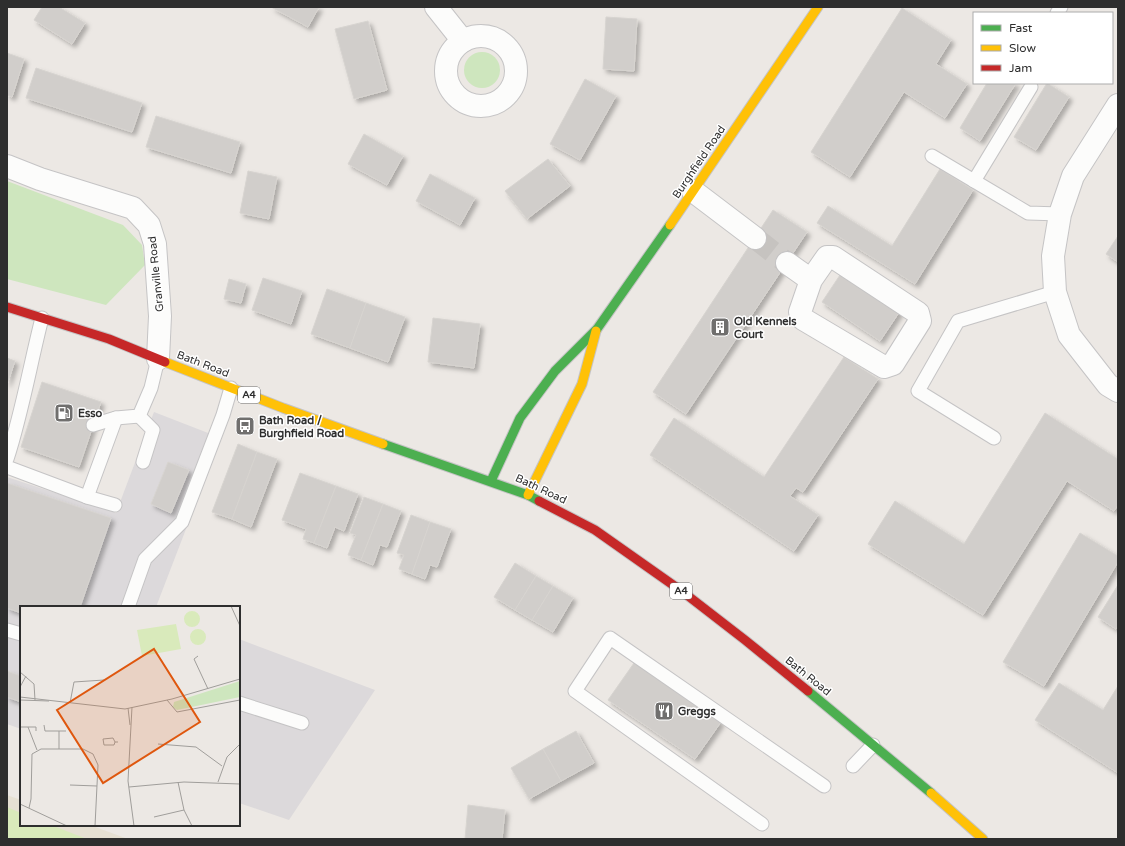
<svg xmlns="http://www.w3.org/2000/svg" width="1125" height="846" font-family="'Varela Round',sans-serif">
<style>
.industrial{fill:#dcd9db}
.education{fill:#e6e0d3}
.green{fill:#cee6be}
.pitch{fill:#d9eabb}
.building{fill:#d1cecb;stroke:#d7d4d0;filter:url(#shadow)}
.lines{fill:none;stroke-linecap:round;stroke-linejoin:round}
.street-tunnel{stroke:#c6c3c0;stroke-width:22;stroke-dasharray:22 11;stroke-linecap:butt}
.lane-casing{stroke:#c5c4c5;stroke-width:15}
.street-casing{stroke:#c5c4c5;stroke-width:24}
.fast-casing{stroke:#c5c4c5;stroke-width:11}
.slow-casing{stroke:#c5c4c5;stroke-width:11}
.jam-casing{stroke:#c5c4c5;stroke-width:11}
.lane{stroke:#fcfcfb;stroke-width:13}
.street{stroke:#fcfcfb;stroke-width:22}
.fast{stroke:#4caf50;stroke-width:9}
.slow{stroke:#ffc107;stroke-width:9}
.jam{stroke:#c62828;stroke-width:9}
.labels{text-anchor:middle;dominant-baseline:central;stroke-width:3;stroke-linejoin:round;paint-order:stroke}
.shield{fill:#fff;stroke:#6d6d6d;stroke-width:1}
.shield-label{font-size:10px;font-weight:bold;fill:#2e2e2e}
.street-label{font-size:11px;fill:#2e2e2e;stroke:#fff}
.poi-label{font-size:11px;font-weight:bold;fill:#2e2e2e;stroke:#fff;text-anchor:start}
.inset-road{fill:none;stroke:#a09e9b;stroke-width:1}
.view{fill:#df570e;fill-opacity:0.15;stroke:#df570e;stroke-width:2}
.inset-edge{fill:none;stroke:#2e2e2e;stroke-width:2}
</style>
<defs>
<filter id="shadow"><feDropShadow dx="3.5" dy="3.5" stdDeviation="2" flood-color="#0004"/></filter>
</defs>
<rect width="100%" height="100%" fill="#ece8e4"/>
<g class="industrial">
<path d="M 154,412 L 221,438 L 156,607 L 21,607 L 21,729 L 7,724 L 7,477 L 116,513 Z"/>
<path d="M 239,639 L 375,690 L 289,820 L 239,803 Z"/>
</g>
<path class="education" d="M 7,795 L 21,800 L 21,825 L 90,825 L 128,839 L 7,839 Z"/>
<g class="green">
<circle cx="482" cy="70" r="18"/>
<path d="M 7,181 L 123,225 L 142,245 L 145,265 L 106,305 L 7,279 Z"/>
</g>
<path class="pitch" d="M 7,807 L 21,813 L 21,825 L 51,825 L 87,839 L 7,839 Z"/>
<g class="building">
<path d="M 42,7 L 59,7 L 85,23 L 72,44 L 34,20 Z"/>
<path d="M 271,7 L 319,7 L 308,27 Z"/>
<path d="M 902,8 L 951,40 L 936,64 L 967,84 L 945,118 L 904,92 L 850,177 L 811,152 Z"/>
<path d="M 606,17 L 637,19 L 634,71 L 603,69 Z"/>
<path d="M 368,21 L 387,90 L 354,99 L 335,29 Z"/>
<path d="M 7,53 L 24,59 L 12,97 L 7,95 Z"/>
<path d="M 36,68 L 142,103 L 132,132 L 26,98 Z"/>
<path d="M 585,79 L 616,96 L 580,160 L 550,144 Z"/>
<path d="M 987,83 L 1016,83 L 980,141 L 960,128 Z"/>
<path d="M 1047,83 L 1069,97 L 1036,150 L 1014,137 Z"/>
<path d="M 156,116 L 240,142 L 231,173 L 146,147 Z"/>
<path d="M 364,134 L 403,156 L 387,185 L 348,164 Z"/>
<path d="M 548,159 L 570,186 L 527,219 L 505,191 Z"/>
<path d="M 940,169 L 973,190 L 915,284 L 817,223 L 828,206 L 892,246 Z"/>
<path d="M 248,171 L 277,177 L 269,219 L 240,213 Z"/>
<path d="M 430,174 L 475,198 L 460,225 L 416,201 Z"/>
<path d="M 773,210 L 807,232 L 686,414 L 653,392 Z"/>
<path d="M 1118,236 L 1118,262 L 1106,254 Z"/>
<path d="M 842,272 L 900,311 L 880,341 L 822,302 Z"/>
<path d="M 263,278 L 302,291 L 291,324 L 252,310 Z"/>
<path d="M 229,279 L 246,284 L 241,303 L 224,299 Z"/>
<path d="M 327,289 L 366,303 L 350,348 L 311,334 Z"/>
<path d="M 366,303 L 405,317 L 388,362 L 350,348 Z"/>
<path d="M 433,318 L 480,324 L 474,368 L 428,362 Z"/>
<path d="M 844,357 L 878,379 L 803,492 L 796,488 L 790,496 L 818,515 L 794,551 L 650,455 L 674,418 L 764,477 Z"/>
<path d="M 7,358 L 15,361 L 7,384 Z"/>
<path d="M 42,382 L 101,402 L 79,467 L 21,447 Z"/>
<path d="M 1045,413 L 1118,459 L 1118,505 L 1114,511 L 1067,481 L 983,615 L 868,544 L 895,501 L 964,544 Z"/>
<path d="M 238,444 L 257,452 L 232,519 L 212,512 Z"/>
<path d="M 257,452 L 277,459 L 251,527 L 232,519 Z"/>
<path d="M 168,462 L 189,470 L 171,513 L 151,504 Z"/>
<path d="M 300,473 L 336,486 L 314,543 L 303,539 L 306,529 L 282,520 Z"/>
<path d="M 7,483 L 111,518 L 80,607 L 21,607 L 21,613 L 7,608 Z"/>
<path d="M 336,486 L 358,494 L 344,531 L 335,527 L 327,548 L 314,543 Z"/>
<path d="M 364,497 L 383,504 L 361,560 L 348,555 L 356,535 L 350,533 Z"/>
<path d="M 383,504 L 401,511 L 387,547 L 380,545 L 373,565 L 361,560 Z"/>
<path d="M 411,515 L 430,522 L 412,574 L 399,569 L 404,555 L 397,553 Z"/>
<path d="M 430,522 L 451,529 L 437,567 L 430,565 L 425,579 L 412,574 Z"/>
<path d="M 1080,533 L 1118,556 L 1118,562 L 1044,686 L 1003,662 Z"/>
<path d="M 515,563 L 536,576 L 515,610 L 494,597 Z"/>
<path d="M 536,576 L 553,586 L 532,620 L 515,610 Z"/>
<path d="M 1118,585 L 1118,626 L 1116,629 L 1098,617 Z"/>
<path d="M 553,586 L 573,598 L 553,632 L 532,620 Z"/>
<path d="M 634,663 L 721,722 L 695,759 L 608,700 Z"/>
<path d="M 7,671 L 21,676 L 21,702 L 7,697 Z"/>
<path d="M 1059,683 L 1103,710 L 1118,686 L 1118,773 L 1035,720 Z"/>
<path d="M 576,731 L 594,763 L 561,781 L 543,749 Z"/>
<path d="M 543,749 L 561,781 L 529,799 L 511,768 Z"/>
<path d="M 468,805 L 505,810 L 502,839 L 465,839 Z"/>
</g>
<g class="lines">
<path class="street-tunnel" d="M 755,238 L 787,263"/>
<g class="lane-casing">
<g id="lane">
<path d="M 1057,13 L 1061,7"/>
<path d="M 932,156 L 1028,213 L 1060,214"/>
<path d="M 974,181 L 1031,87"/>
<path d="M 139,416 L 153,430 L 143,462"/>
<path d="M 93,425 L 116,418 L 139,416 L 151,388 L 158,359"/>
<path d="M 994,438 L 918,391 L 958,321 L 1055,292"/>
<path d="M 7,459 C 22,413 30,365 42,318"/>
<path d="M 7,467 L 87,497 L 116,418"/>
<path d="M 87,497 L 115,505"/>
<path d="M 128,607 L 145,559 L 182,522 L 223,415 L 231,388"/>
<path d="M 7,630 L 21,634"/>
<path d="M 239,703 L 302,723"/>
<path d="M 853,766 L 873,745"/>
<path d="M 762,824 L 575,691 L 610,638 L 824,786"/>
</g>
</g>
<g class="street-casing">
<g id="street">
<path d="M 436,7 L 463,41"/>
<circle cx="481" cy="71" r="35"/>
<path d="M 1118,105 L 1073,176 L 1060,214 L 1053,256 L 1055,292 L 1069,335 L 1108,385 L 1118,391"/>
<path d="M 7,166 L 40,179 L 133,208 L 149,225 L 155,244 L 160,316 L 158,359"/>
<path d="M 693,191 L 755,238"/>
<path d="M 787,263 L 811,280 L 827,257 L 833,257 L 918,313 L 920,321 L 893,364 L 884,367 L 803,319 L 800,312 L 811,280"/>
</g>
</g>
<g class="fast-casing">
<g id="fast">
<path d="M 383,444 L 528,495 L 539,501"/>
<path d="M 491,481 L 520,418 L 555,371 L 597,329 L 670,225"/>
<path d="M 808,691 L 931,793"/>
</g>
</g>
<g class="slow-casing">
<g id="slow">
<path d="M 670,225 L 818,7"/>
<path d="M 165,362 L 283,408 L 383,444"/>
<path d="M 528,495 L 582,384 L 596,331"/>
<path d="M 931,793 L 983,839"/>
</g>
</g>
<g class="jam-casing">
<g id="jam">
<path d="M 7,307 L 109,339 L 165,362"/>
<path d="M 539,501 L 595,530 L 683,592 L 745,640 L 808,691"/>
</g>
</g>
<use href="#lane" class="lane"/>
<use href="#street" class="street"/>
<use href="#fast" class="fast"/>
<use href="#slow" class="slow"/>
<use href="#jam" class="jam"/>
</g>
<defs>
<g id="building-square" transform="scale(1)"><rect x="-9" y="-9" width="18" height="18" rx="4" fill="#706f6e" stroke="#fff"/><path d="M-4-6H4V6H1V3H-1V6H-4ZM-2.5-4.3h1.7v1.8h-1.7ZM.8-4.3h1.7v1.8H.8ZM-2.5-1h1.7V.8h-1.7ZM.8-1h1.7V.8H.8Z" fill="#fff"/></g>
<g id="fuel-square" transform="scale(1)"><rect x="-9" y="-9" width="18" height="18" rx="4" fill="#706f6e" stroke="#fff"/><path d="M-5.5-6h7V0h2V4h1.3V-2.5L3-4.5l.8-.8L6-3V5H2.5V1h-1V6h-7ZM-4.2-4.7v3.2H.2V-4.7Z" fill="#fff"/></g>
<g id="bus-square" transform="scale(1)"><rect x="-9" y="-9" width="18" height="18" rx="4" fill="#706f6e" stroke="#fff"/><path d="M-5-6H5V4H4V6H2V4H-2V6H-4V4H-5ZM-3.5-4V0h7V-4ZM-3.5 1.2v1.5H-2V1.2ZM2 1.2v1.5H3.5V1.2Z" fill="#fff"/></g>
<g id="restaurant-square" transform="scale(1)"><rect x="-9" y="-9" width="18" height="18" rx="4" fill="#706f6e" stroke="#fff"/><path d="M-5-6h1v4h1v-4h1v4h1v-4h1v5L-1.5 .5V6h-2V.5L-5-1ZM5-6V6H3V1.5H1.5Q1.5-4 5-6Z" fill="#fff"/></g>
</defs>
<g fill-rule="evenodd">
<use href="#building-square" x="720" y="327"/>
<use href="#fuel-square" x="64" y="413"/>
<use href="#bus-square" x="245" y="426"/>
<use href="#restaurant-square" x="664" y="711"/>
</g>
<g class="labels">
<g class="shield">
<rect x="238" y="387" width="22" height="16" rx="3"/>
<rect x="670" y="583" width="22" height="16" rx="3"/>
</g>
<g class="shield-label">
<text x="249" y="395">A4</text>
<text x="681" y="591">A4</text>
</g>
<g class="street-label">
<text transform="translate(699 162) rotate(-56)">Burghfield Road</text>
<text transform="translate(156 274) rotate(-96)">Granville Road</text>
<text transform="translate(203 364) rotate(21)">Bath Road</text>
<text transform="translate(541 489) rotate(25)">Bath Road</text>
<text transform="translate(808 676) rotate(39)">Bath Road</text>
</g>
<g class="poi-label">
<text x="734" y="321">Old Kennels<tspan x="734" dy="13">Court</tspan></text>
<text x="78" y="413">Esso</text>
<text x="259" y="420">Bath Road /<tspan x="259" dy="13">Burghfield Road</tspan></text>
<text x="678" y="711">Greggs</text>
</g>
</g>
<g transform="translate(20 606)">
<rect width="220" height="220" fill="#ece8e4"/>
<path d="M 220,75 L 220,91 L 157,104 L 153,101 L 154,96 Z" fill="#cee6be"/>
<path d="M164 13a8 8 0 1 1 16 0a8 8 0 1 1-16 0ZM 156,18 L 161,43 L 122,50 L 117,24 ZM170 31a8 8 0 1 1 16 0a8 8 0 1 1-16 0Z" fill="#d9eabb"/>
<path class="inset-road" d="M 211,0 L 220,20M 178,50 L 174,53 L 188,83M 0,66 L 14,78 L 15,94M 0,81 L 6,70M 0,91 L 105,103 L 152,93 L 220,73M 0,94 L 29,95M 147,94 L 157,106 L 220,94M 50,97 L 54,76 L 84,74M 112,101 L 108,175 L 114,220M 108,102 L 110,119M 24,119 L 25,125 L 46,125M 0,121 L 16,121 L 16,125M 8,121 L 17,144M 39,125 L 39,143M 95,136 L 93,132 L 83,133 L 84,139 L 94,139 L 95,136 L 98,136M 138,138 L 176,141 L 202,160M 158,176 L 164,204 L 172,220M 198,176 L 207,151 L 220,138M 50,179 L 77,180M 109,181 L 164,176 L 220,178M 0,198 L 47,220M 9,202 L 11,193 L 12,148 L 21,143 L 63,143 L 73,148 L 78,159 L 75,220M 134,211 L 164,204"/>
<path class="view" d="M 134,43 L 180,116 L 83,177 L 37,104 Z"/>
<rect width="220" height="220" class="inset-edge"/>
</g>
<rect width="1125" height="846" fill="none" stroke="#2e2e2e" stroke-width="16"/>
<rect x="973" y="12" width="140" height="72" fill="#ffffff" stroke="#ababab"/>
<rect x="981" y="25" width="20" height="6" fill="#4caf50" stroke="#ababab"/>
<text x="1009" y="32" font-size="12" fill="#2e2e2e">Fast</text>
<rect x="981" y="45" width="20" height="6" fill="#ffc107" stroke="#ababab"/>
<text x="1009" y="52" font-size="12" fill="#2e2e2e">Slow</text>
<rect x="981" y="65" width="20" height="6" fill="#c62828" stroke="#ababab"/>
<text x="1009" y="72" font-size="12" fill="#2e2e2e">Jam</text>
</svg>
